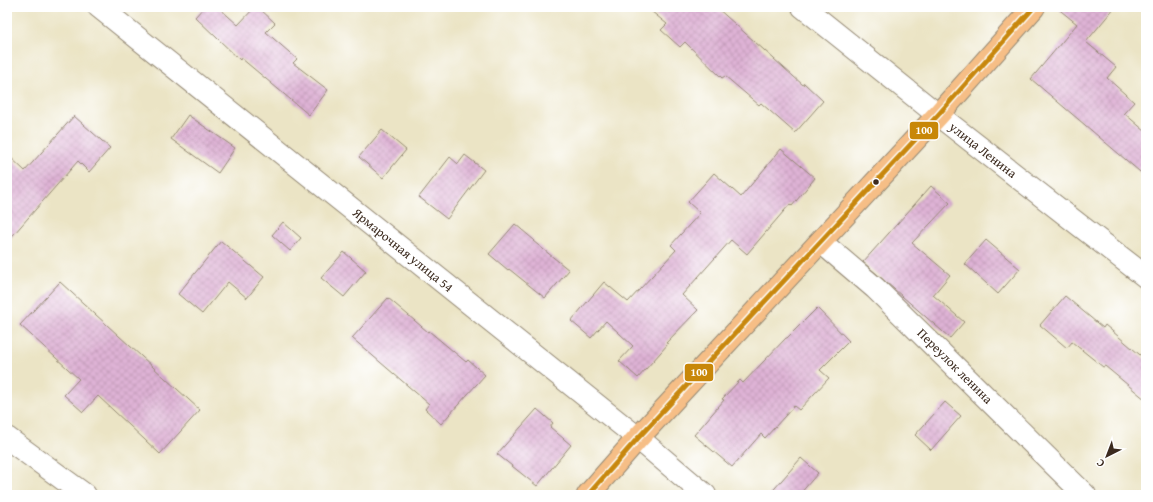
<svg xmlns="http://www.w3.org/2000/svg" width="1153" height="502" font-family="'Gentium Book Plus',serif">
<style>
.building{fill:url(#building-cross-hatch)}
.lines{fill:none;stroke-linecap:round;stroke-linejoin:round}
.minor-casing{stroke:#938772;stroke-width:24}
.major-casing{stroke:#938772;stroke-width:24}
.minor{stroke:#fff;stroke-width:22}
.major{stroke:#f6be86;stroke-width:22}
.bus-1-casing{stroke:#fff;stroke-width:8}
.bus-1{stroke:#c88708;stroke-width:5}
.bus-dot{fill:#3b2a1e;stroke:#fff;stroke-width:1.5}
.labels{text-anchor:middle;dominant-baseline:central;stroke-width:4;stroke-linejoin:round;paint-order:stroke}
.street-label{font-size:13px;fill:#3b2a1e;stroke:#fff}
.line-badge{stroke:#fff;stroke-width:1.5}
.badge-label{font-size:11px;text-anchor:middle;font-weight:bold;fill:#fff}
</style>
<defs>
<pattern id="building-cross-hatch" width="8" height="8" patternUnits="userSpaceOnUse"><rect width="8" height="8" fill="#deb2d5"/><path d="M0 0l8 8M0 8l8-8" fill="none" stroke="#bf99b6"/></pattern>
</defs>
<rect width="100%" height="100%" fill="#fff"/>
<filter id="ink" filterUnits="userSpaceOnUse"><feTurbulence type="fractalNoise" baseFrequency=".025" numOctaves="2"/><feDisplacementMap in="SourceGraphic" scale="8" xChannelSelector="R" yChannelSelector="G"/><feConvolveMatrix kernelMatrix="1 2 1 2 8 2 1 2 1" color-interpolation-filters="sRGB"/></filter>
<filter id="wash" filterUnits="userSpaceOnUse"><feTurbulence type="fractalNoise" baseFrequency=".012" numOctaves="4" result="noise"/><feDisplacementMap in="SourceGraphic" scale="16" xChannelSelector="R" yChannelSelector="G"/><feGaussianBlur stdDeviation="0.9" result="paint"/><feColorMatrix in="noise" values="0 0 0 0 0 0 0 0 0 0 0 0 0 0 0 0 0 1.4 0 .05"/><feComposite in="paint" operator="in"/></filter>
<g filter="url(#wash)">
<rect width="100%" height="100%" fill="#ebe4c5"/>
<g id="blocks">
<g class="building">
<path d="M 204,7 L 218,7 L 238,25 L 255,7 L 258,7 L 275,23 L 266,32 L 297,59 L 293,63 L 328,90 L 309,115 L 241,58 L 240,60 L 195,17 Z"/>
<path d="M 646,7 L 716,7 L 803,85 L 804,83 L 823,101 L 795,133 L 761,103 L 759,105 L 725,76 L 722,78 L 685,42 L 680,47 L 661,30 L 667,24 Z"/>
<path d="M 1056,7 L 1115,7 L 1086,42 L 1116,67 L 1107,78 L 1134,102 L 1124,113 L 1146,132 L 1146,177 L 1031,79 L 1077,24 Z"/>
<path d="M 188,115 L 235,148 L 218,173 L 171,139 Z"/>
<path d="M 74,116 L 110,148 L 89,172 L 78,161 L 7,242 L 7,154 L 25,171 Z"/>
<path d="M 382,130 L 406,150 L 383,178 L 359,157 Z"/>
<path d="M 781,149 L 815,178 L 792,206 L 790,204 L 747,254 L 731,240 L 682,295 L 698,310 L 666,343 L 668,344 L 638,378 L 619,361 L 633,346 L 606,321 L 591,338 L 571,321 L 604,282 L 628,302 L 676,250 L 671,245 L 700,213 L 688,202 L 714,173 L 741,197 Z"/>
<path d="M 465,155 L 484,170 L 447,219 L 419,197 L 450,157 L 458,164 Z"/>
<path d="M 931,186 L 950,203 L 912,243 L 950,275 L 933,295 L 964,322 L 950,338 L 863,262 Z"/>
<path d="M 283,222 L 301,238 L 290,251 L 272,235 Z"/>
<path d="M 515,224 L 534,240 L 533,241 L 569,270 L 545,298 L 509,269 L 508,270 L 489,254 Z"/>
<path d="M 986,240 L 1020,269 L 998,294 L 965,264 Z"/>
<path d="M 221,241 L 264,277 L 247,298 L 228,282 L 202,314 L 178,294 Z"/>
<path d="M 344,252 L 366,271 L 344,297 L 321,278 Z"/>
<path d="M 60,282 L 200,410 L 160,454 L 98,396 L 83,412 L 64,395 L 79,379 L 20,325 Z"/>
<path d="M 1065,296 L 1103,328 L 1105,325 L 1146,360 L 1146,400 L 1105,366 L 1103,367 L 1072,342 L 1067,348 L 1040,325 Z"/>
<path d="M 388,298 L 428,332 L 429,331 L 466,362 L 468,360 L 485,375 L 441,424 L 425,409 L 429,404 L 352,338 Z"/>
<path d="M 817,308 L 849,341 L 820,370 L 829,378 L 799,410 L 794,406 L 765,438 L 761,434 L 732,467 L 694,435 L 724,400 L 722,399 L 740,380 L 743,383 L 786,338 L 787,338 Z"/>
<path d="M 945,402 L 961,416 L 931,450 L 915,435 Z"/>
<path d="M 537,409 L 553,423 L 550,427 L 571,445 L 537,486 L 497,454 Z"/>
<path d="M 801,458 L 818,473 L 799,495 L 769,495 Z"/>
</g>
</g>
</g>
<g filter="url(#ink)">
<use href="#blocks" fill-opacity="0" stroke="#938772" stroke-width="1"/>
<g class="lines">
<g class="minor-casing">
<g id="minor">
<path d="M 99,7 L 638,438 L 705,495"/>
<path d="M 803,7 L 938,115 L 1146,277"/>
<path d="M 821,242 L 875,288 L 1085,495"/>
<path d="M 7,438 L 85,495"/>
</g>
</g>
<g class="major-casing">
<path id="major" d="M 588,495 L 638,438 L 938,115 L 1034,7"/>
</g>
<use href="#minor" class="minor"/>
<use href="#major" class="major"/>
<g class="bus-1-casing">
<path id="bus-1" d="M 588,495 L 638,438 L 938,115 L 1034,7"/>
</g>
<use href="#bus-1" class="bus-1"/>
</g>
</g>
<circle class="bus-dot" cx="876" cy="182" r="3.5"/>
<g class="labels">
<g class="street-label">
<text transform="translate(983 150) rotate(38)">улица Ленина</text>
<text transform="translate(403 250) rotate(39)">Ярмарочная улица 54</text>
<text transform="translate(955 366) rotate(45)">Переулок ленина</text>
</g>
</g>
<g class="line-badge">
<rect x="909" y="121" width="30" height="19" rx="4" fill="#c88708"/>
<rect x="684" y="363" width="30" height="19" rx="4" fill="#c88708"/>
</g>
<g class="badge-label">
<text x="924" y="134">100</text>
<text x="699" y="376">100</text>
</g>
<rect width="1153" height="502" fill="none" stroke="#fff" stroke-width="24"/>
<g transform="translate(1107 456) rotate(222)" stroke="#ffffff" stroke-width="3" paint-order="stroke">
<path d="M0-3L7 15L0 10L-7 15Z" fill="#3b2a1e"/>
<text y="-6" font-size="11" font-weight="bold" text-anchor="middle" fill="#3b2a1e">С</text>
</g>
</svg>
